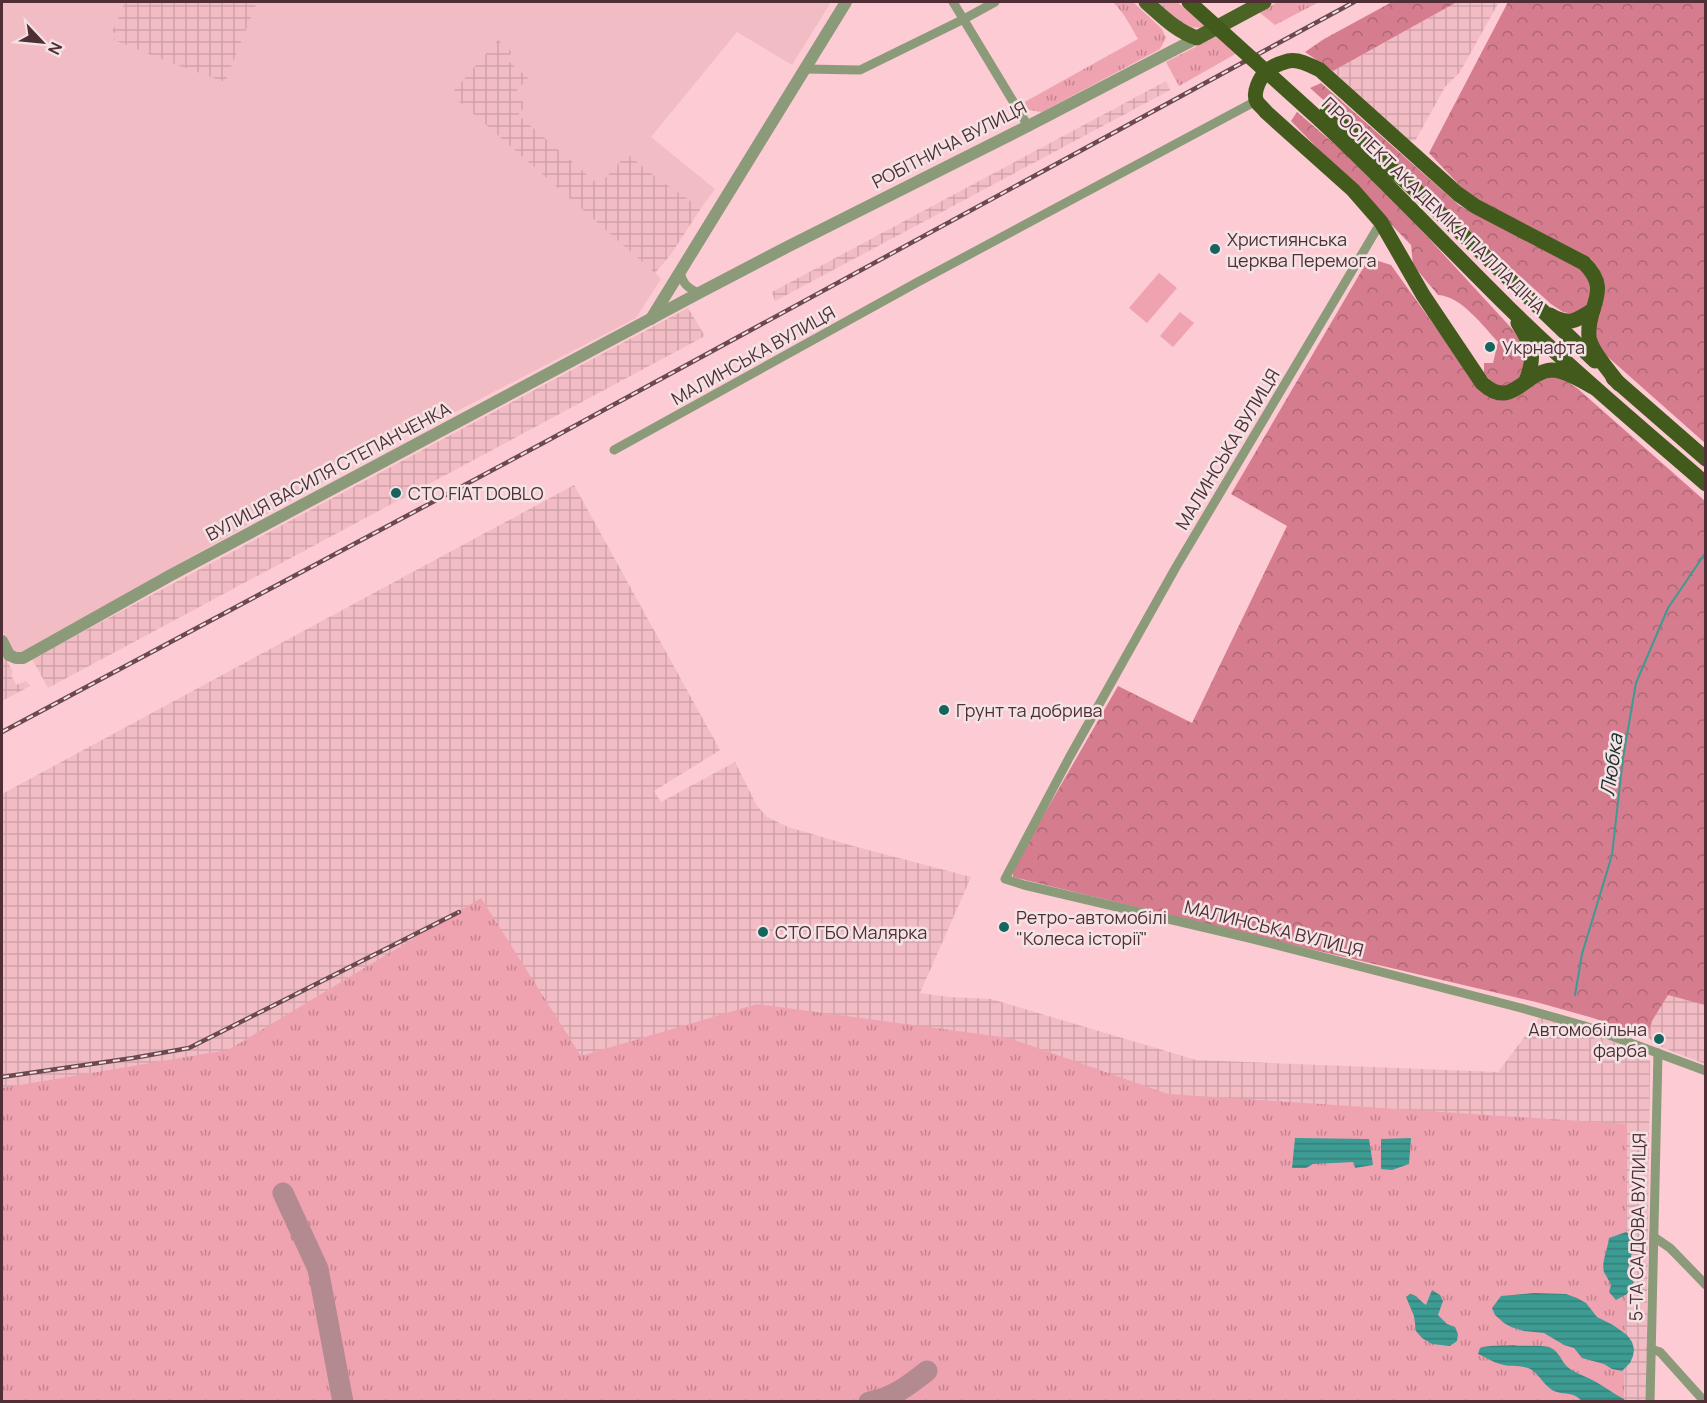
<svg xmlns="http://www.w3.org/2000/svg" width="1707" height="1403" font-family="Manrope,sans-serif">
<style>
.built{fill:#f2bcc5}
.industrial{fill:url(#industrial-grid)}
.grass{fill:url(#grass-tufts)}
.forest{fill:url(#forest-crowns)}
.pitch{fill:#efa2af}
.water{fill:url(#water-rules)}
.lines{fill:none;stroke-linecap:round;stroke-linejoin:round}
.stream{stroke:#3c9b93;stroke-width:2}
.taxiway{stroke:#b48a91;stroke-width:21}
.minor{stroke:#8b9a79;stroke-width:9}
.tertiary{stroke:#8b9a79;stroke-width:12}
.primary{stroke:#4b6425;stroke-width:15}
.trunk{stroke:#425a1c;stroke-width:15}
.rail-casing{stroke:#6c494f;stroke-width:4.5}
.rail{stroke:#f4e3e5;stroke-width:2;stroke-dasharray:7;stroke-linecap:butt}
.trunk-bridge{stroke:#425a1c;stroke-width:15}
.poi-dot{fill:#17645e;stroke:#f4e3e5;stroke-width:2}
.labels{text-anchor:middle;dominant-baseline:central;stroke-width:5;stroke-linejoin:round;paint-order:stroke}
.street-label{font-size:18px;fill:#4f2f35;stroke:#f4e3e5}
.poi-label{font-size:18px;fill:#4f2f35;stroke:#f4e3e5;text-anchor:start}
.water-label{font-size:20px;font-style:italic;fill:#1a302e;stroke:#f4e3e5}
</style>
<defs>
<pattern id="industrial-grid" width="8" height="8" patternUnits="userSpaceOnUse" patternTransform="scale(1.5)"><rect width="8" height="8" fill="#f2bcc5"/><path d="M0 4h8M4 0v8" fill="none" stroke="#d1a2aa"/></pattern>
<pattern id="grass-tufts" width="24" height="20" patternUnits="userSpaceOnUse" patternTransform="scale(1.5)"><rect width="24" height="20" fill="#efa2af"/><path d="M3 7l-1-3M5 7V3M7 7l1-3M15 17l-1-3M17 17v-4M19 17l1-3" fill="none" stroke="#c4848f"/></pattern>
<pattern id="forest-crowns" width="20" height="18" patternUnits="userSpaceOnUse" patternTransform="scale(1.5)"><rect width="20" height="18" fill="#d57d8e"/><path d="M2 6a3 3 0 1 1 6 0M12 15a3 3 0 1 1 6 0" fill="none" stroke="#af6775"/></pattern>
<pattern id="water-rules" width="6" height="5" patternUnits="userSpaceOnUse" patternTransform="scale(1.5)"><rect width="6" height="5" fill="#3c9b93"/><path d="M0 2.5h6" fill="none" stroke="#357f79"/></pattern>
</defs>
<rect width="100%" height="100%" fill="#fdcbd3"/>
<path class="built" d="M 2,2 L 831,2 L 792,65 L 737,32 L 651,137 L 715,189 L 701,208 L 671,254 L 655,273 L 661,279 L 636,318 L 442,419 L 421,417 L 364,446 L 353,455 L 326,470 L 330,478 L 22,653 L 13,651 L 2,631 Z"/>
<g class="industrial">
<path d="M 125,2 L 257,2 L 225,82 L 166,61 L 114,40 L 116,34 L 112,32 Z"/>
<path d="M 1457,2 L 1499,2 L 1460,72 L 1445,87 L 1415,141 L 1407,140 L 1333,71 Z"/>
<path d="M 498,40 L 512,52 L 506,59 L 528,78 L 517,90 L 521,100 L 526,105 L 518,115 L 599,185 L 627,154 L 658,179 L 701,208 L 671,254 L 655,273 L 451,94 Z"/>
<path d="M 1166,81 L 1170,90 L 775,301 L 772,292 Z"/>
<path d="M 688,308 L 705,336 L 48,688 L 32,659 Z"/>
<path d="M 574,485 L 720,750 L 654,791 L 661,802 L 735,762 L 757,806 L 767,817 L 788,827 L 853,846 L 971,877 L 920,993 L 949,997 L 991,999 L 1196,1060 L 1498,1072 L 1542,1014 L 1648,1045 L 1648,1059 L 1650,1061 L 1646,1401 L 2,1402 L 2,794 Z"/>
<path d="M 5,657 L 13,672 L 11,675 L 16,685 L 26,681 L 30,686 L 2,701 L 2,659 Z"/>
<path d="M 1705,993 L 1705,1064 L 1656,1045 L 1648,1037 L 1652,1021 L 1668,994 Z"/>
</g>
<g class="grass">
<path d="M 1113,2 L 1133,2 L 1162,29 L 1166,38 L 1160,49 L 1042,112 L 1029,110 L 1021,104 L 1138,39 C 1130,25 1124,13 1113,2 Z"/>
<path d="M 1158,2 L 1177,2 L 1206,26 C 1185,33 1173,15 1158,2 Z"/>
<path d="M 1278,2 L 1319,2 L 1275,25 L 1259,12 Z"/>
<path d="M 1219,35 L 1239,52 L 1179,86 L 1166,62 Z"/>
<path d="M 481,898 L 581,1056 L 757,1004 L 1009,1038 L 1168,1094 L 1627,1124 L 1624,1401 L 2,1402 L 2,1088 L 228,1050 Z"/>
</g>
<g class="forest">
<path d="M 1392,2 L 1457,2 L 1333,71 L 1305,52 L 1324,39 Z"/>
<path d="M 1508,2 L 1705,2 L 1705,443 L 1600,350 L 1593,326 C 1605,300 1612,282 1591,259 L 1468,194 L 1429,153 Z"/>
<path d="M 1321,83 L 1460,206 L 1580,267 L 1593,280 L 1589,306 L 1578,315 L 1563,312 L 1551,304 L 1310,88 Z"/>
<path d="M 1297,112 L 1352,159 L 1411,219 L 1515,332 L 1525,349 L 1523,375 L 1503,389 L 1495,386 L 1484,373 L 1484,363 L 1493,363 L 1498,342 C 1483,326 1461,296 1438,295 L 1413,265 L 1411,245 L 1291,121 Z"/>
<path d="M 1369,258 L 1391,265 L 1477,385 L 1489,395 L 1552,377 L 1563,379 L 1577,388 L 1705,501 L 1705,1005 L 1668,995 L 1652,1021 L 1648,1037 L 1593,1018 L 1536,1002 L 1251,935 L 1013,877 L 1013,868 L 1118,686 L 1192,723 L 1287,526 L 1231,494 Z"/>
</g>
<g class="pitch">
<path d="M 1159,273 L 1177,288 L 1147,323 L 1129,308 Z"/>
<path d="M 1180,312 L 1194,323 L 1173,347 L 1160,336 Z"/>
</g>
<g class="water">
<path d="M 1295,1138 L 1369,1139 L 1373,1165 L 1355,1168 L 1354,1162 L 1313,1164 L 1306,1168 L 1292,1168 Z"/>
<path d="M 1411,1138 L 1409,1164 L 1392,1170 L 1381,1169 L 1381,1139 Z"/>
<path d="M 1626,1232 L 1631,1235 C 1635,1250 1630,1259 1627,1273 L 1634,1282 L 1627,1294 L 1616,1300 L 1609,1292 L 1611,1285 C 1609,1280 1606,1276 1604,1272 C 1601,1263 1608,1248 1609,1238 Z"/>
<path d="M 1432,1290 L 1440,1295 L 1443,1301 L 1438,1315 L 1447,1324 L 1455,1327 L 1458,1334 L 1457,1341 L 1450,1346 L 1432,1344 L 1422,1338 L 1416,1331 L 1414,1316 L 1406,1297 L 1410,1294 C 1417,1295 1420,1301 1426,1305 Z"/>
<path d="M 1534,1293 L 1566,1294 L 1577,1298 L 1586,1303 L 1597,1317 L 1613,1325 L 1627,1335 L 1632,1342 L 1634,1349 L 1633,1356 L 1630,1363 L 1622,1371 L 1612,1369 L 1604,1364 L 1582,1358 L 1574,1348 L 1564,1345 L 1544,1333 L 1524,1331 L 1511,1327 L 1504,1323 L 1495,1315 L 1492,1308 L 1501,1296 Z"/>
<path d="M 1513,1345 C 1524,1347 1544,1344 1551,1348 C 1560,1352 1561,1363 1570,1369 C 1578,1374 1587,1377 1596,1382 C 1605,1387 1614,1394 1624,1399 L 1625,1401 L 1582,1401 C 1573,1392 1568,1395 1557,1392 C 1544,1388 1540,1373 1528,1368 C 1519,1365 1509,1367 1500,1364 C 1492,1362 1486,1357 1478,1354 L 1480,1348 C 1486,1345 1505,1346 1513,1345 Z"/>
</g>
<g class="lines">
<path class="stream" d="M 1575,995 L 1582,954 L 1612,855 L 1623,758 L 1636,683 L 1668,608 L 1706,552"/>
<g class="taxiway">
<path d="M 283,1193 L 318,1269 L 343,1402"/>
<path d="M 869,1402 C 893,1398 909,1385 927,1371"/>
</g>
<g class="minor">
<path d="M 953,2 L 1028,126"/>
<path d="M 805,69 L 860,70 L 964,19 L 995,2"/>
<path d="M 1381,222 L 1176,567 L 1069,758 L 1005,879 L 1024,885 L 1249,938 L 1521,1008 L 1585,1026 L 1706,1071"/>
<path d="M 680,271 C 682,283 687,288 699,293"/>
<path d="M 614,450 L 916,283 L 1256,101"/>
<path d="M 1654,1237 L 1670,1248 L 1706,1285"/>
<path d="M 1651,1349 L 1660,1352 L 1705,1402"/>
<path d="M 1650,1402 L 1658,1053"/>
</g>
<g class="tertiary">
<path d="M 651,319 L 846,2"/>
<path d="M 2,641 L 9,655 L 16,658 L 23,658 L 171,575 L 699,293 L 787,247 L 1028,126 L 1197,38"/>
</g>
<path class="primary" d="M 1146,2 C 1162,16 1176,31 1197,38 L 1264,2"/>
<g class="trunk">
<path d="M 1327,112 L 1420,194 L 1595,361"/>
<path d="M 1320,120 C 1385,180 1445,245 1508,307 C 1571,369 1639,426 1706,484"/>
<path d="M 1550,315 C 1569,326 1576,321 1593,310"/>
<path d="M 1518,323 C 1532,345 1536,356 1526,381"/>
<path d="M 1613,378 L 1706,459"/>
<path d="M 1595,388 C 1583,382 1566,370 1552,370 C 1523,372 1512,411 1482,383 L 1423,295 L 1381,222 L 1353,190 L 1266,112 C 1264,109 1259,105 1257,102 C 1252,93 1260,77 1267,71 C 1272,66 1281,63 1288,61 C 1299,59 1310,65 1320,70 L 1458,194 L 1475,206 L 1584,263 C 1613,291 1586,306 1589,337 C 1591,352 1610,371 1619,384"/>
</g>
<g class="rail-casing">
<g id="rail">
<path d="M 2,732 L 545,442 L 1354,2"/>
<path d="M 2,1077 L 133,1058 L 189,1048 L 459,912"/>
</g>
</g>
<use href="#rail" class="rail"/>
<path class="trunk-bridge" d="M 1189,2 L 1320,120"/>
</g>
<g class="poi-dot">
<circle cx="1215" cy="249" r="6"/>
<circle cx="1490" cy="347" r="6"/>
<circle cx="396" cy="493" r="6"/>
<circle cx="944" cy="710" r="6"/>
<circle cx="1004" cy="927" r="6"/>
<circle cx="763" cy="932" r="6"/>
<circle cx="1659" cy="1039" r="6"/>
</g>
<g class="labels">
<g class="street-label">
<text transform="translate(949 144) rotate(-27)">РОБІТНИЧА ВУЛИЦЯ</text>
<text transform="translate(1434 205) rotate(44)">ПРОСПЕКТ АКАДЕМІКА ПАЛЛАДІНА</text>
<text transform="translate(753 355) rotate(-29)">МАЛИНСЬКА ВУЛИЦЯ</text>
<text transform="translate(1227 449) rotate(-59)">МАЛИНСЬКА ВУЛИЦЯ</text>
<text transform="translate(328 471) rotate(-28)">ВУЛИЦЯ ВАСИЛЯ СТЕПАНЧЕНКА</text>
<text transform="translate(1274 928) rotate(14)">МАЛИНСЬКА ВУЛИЦЯ</text>
<text transform="translate(1637 1227) rotate(-89)">5-ТА САДОВА ВУЛИЦЯ</text>
</g>
<g class="poi-label">
<text x="1227" y="239">Християнська<tspan x="1227" dy="21">церква Перемога</tspan></text>
<text x="1502" y="347">Укрнафта</text>
<text x="408" y="493">СТО FIAT DOBLO</text>
<text x="956" y="710">Грунт та добрива</text>
<text x="1016" y="917">Ретро-автомобілі<tspan x="1016" dy="21">"Колеса історії"</tspan></text>
<text x="775" y="932">СТО ГБО Малярка</text>
<text x="1647" y="1029" text-anchor="end">Автомобільна<tspan x="1647" dy="21">фарба</tspan></text>
</g>
<g class="water-label">
<text transform="translate(1611 765) rotate(-82)">Любка</text>
</g>
</g>
<rect width="1707" height="1403" fill="none" stroke="#4f2f35" stroke-width="6"/>
<g transform="translate(42 42) rotate(116)" stroke="#f4e3e5" stroke-width="4.5" paint-order="stroke">
<path d="M0-4.5L10 22L0 15L-10 22Z" fill="#4f2f35"/>
<text y="-9" font-size="16" font-weight="bold" text-anchor="middle" fill="#4f2f35">N</text>
</g>
</svg>
